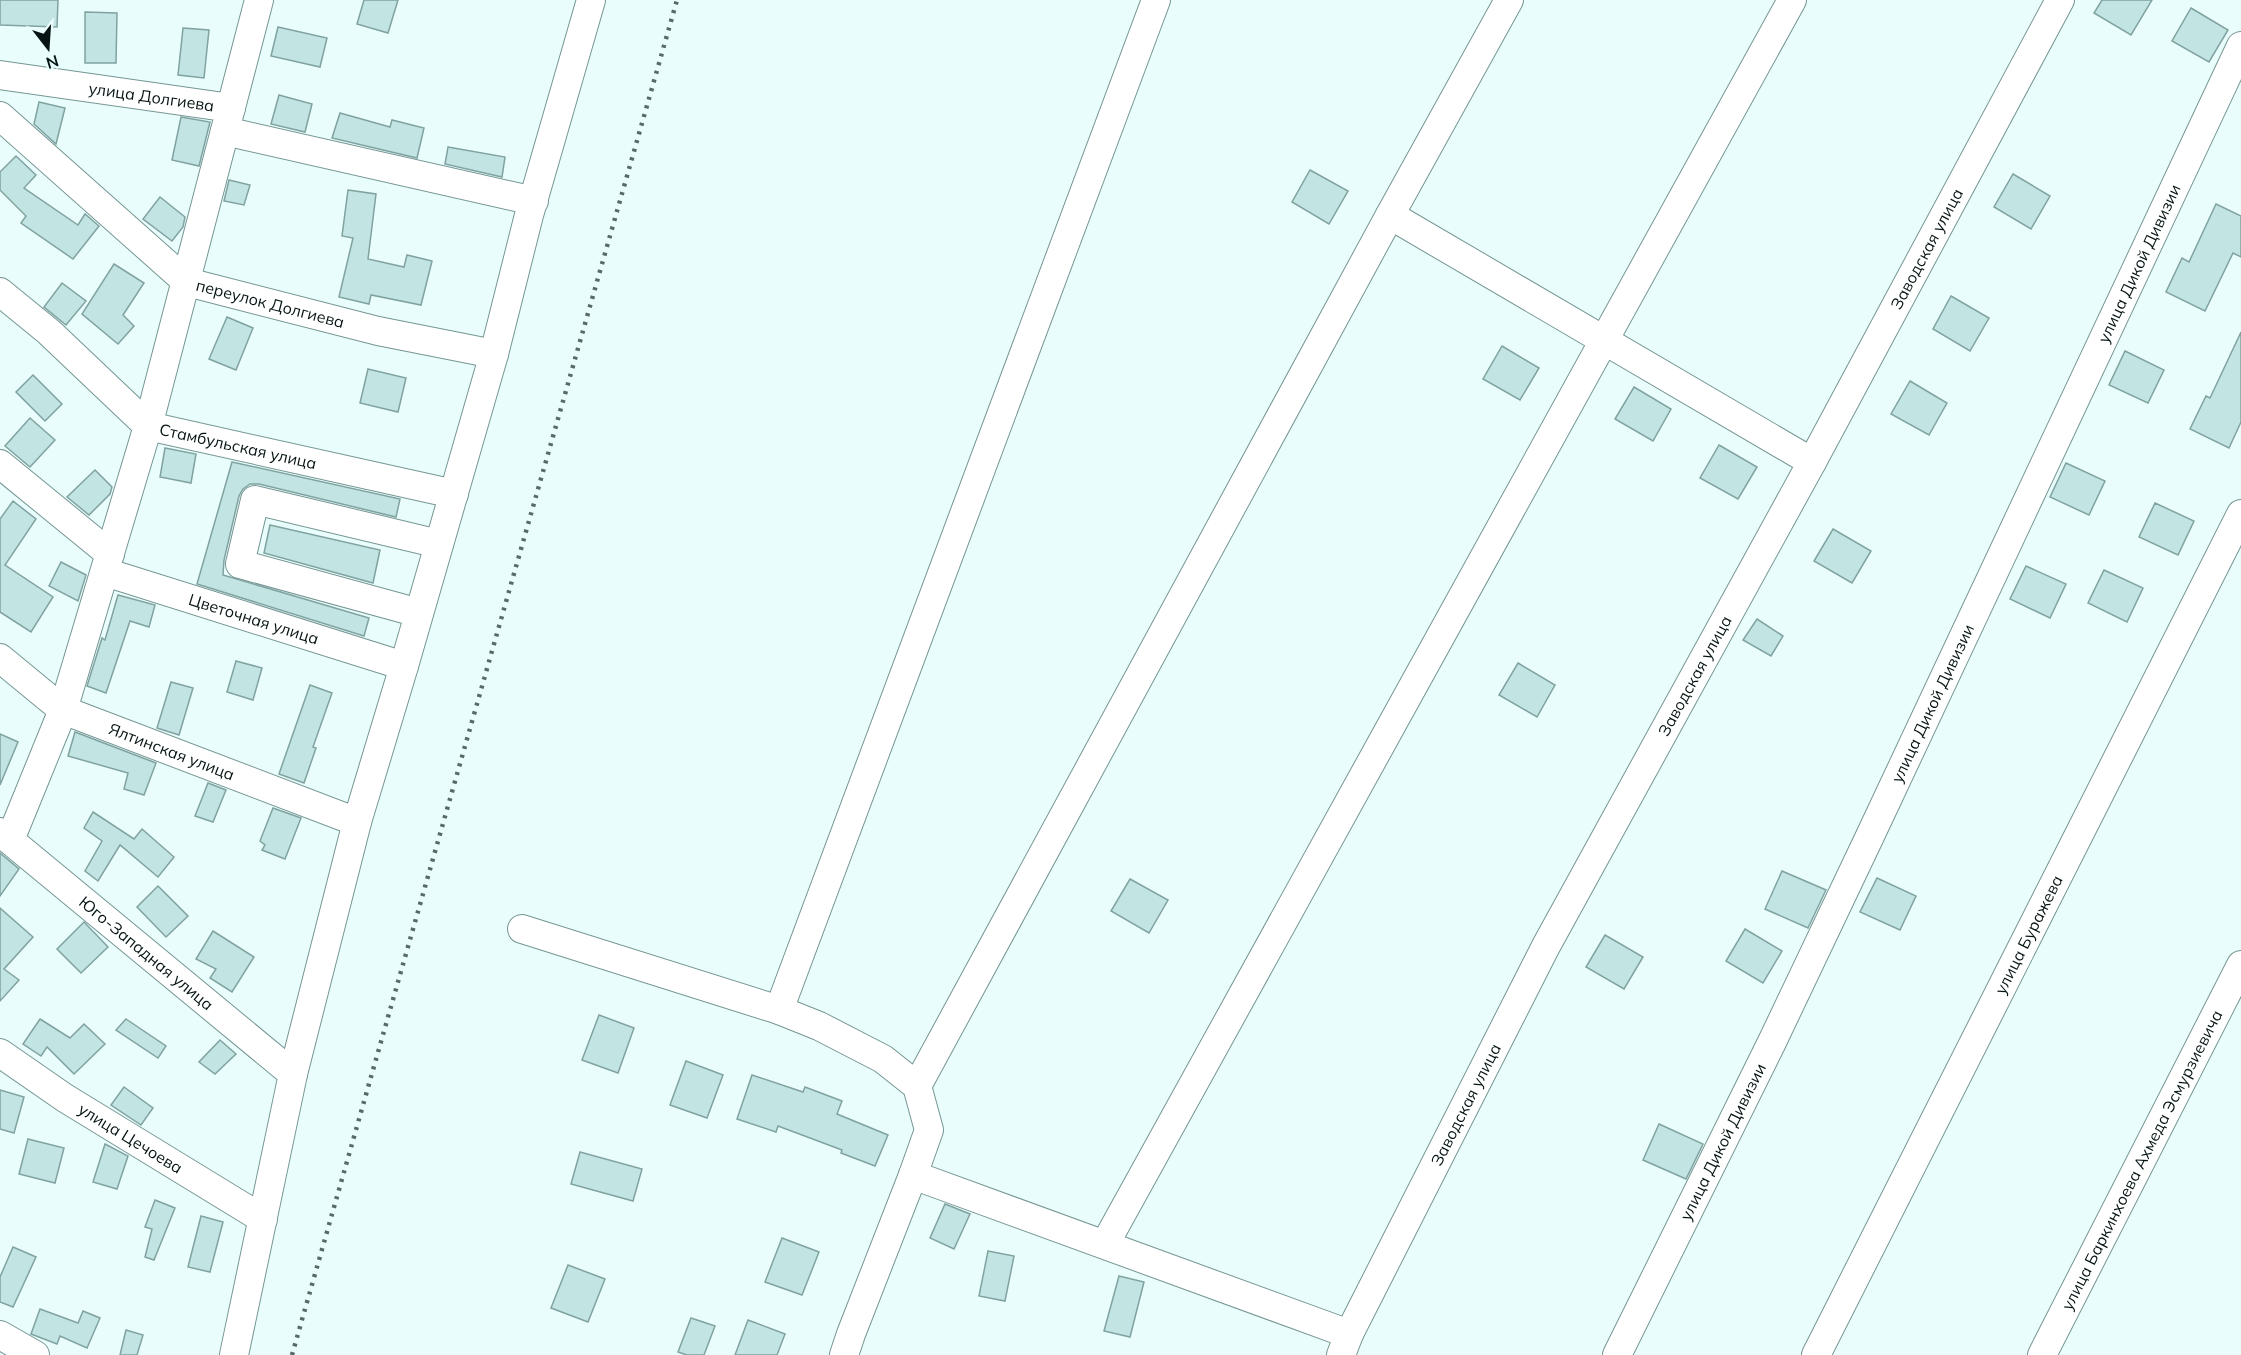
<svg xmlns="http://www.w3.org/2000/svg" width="2241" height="1355" font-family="Mulish,sans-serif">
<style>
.building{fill:#c2e5e3;stroke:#80a2a0;stroke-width:1.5}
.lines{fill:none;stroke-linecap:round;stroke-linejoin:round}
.minor-casing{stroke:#759694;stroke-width:30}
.minor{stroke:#fff;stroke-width:28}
.rail{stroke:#596968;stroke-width:4.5;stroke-dasharray:3 6;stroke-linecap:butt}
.labels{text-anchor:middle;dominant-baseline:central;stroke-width:4.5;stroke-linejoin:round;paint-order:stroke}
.street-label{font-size:16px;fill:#071414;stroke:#e9fefc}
</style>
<rect width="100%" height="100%" fill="#e9fefc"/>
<g class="building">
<path d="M 0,0 L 58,0 L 57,27 L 0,25 Z"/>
<path d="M 364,0 L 398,0 L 388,33 L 357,24 Z"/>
<path d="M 2102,0 L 2152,0 L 2131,35 L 2094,13 Z"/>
<path d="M 2191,8 L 2228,30 L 2209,62 L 2172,41 Z"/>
<path d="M 85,12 L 117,13 L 116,63 L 85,63 Z"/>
<path d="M 278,27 L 327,38 L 320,67 L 271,56 Z"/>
<path d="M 183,28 L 209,30 L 204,78 L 178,75 Z"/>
<path d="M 279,95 L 312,104 L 305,132 L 271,124 Z"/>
<path d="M 39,102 L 65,108 L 56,144 L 34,124 Z"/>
<path d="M 340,113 L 390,127 L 392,120 L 424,128 L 417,158 L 332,138 Z"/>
<path d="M 181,117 L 210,122 L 199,166 L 172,160 Z"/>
<path d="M 448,147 L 505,157 L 502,177 L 445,164 Z"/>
<path d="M 16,156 L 36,175 L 24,188 L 78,225 L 85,214 L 99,226 L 73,259 L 21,223 L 26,216 L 0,190 L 0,172 Z"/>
<path d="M 1310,170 L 1348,191 L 1329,224 L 1292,202 Z"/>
<path d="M 2013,174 L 2050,196 L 2031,229 L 1994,207 Z"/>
<path d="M 229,180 L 250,185 L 244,205 L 224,201 Z"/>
<path d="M 348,190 L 376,194 L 368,259 L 404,267 L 407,255 L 432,261 L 421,305 L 371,295 L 369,304 L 339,297 L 353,238 L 342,236 Z"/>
<path d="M 160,197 L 185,217 L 183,227 L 172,241 L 143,219 Z"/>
<path d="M 2216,204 L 2241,216 L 2241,257 L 2233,253 L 2205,311 L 2166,292 L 2182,258 L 2189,262 Z"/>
<path d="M 114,264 L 144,283 L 123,315 L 134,326 L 118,344 L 82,314 Z"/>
<path d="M 62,283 L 86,301 L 66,325 L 44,307 Z"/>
<path d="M 1951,296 L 1989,318 L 1970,351 L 1933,329 Z"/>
<path d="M 227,317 L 253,328 L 236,370 L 209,359 Z"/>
<path d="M 2241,332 L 2241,422 L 2229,448 L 2190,429 L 2206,396 L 2210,398 Z"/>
<path d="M 1502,346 L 1539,368 L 1520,400 L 1483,379 Z"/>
<path d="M 2125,351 L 2164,370 L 2148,403 L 2109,385 Z"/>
<path d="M 368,369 L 406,378 L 398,412 L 360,403 Z"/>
<path d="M 33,375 L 62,404 L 45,421 L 16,392 Z"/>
<path d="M 1910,381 L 1947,403 L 1929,435 L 1891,414 Z"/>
<path d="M 1634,387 L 1671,409 L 1653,441 L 1615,419 Z"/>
<path d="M 30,418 L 55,440 L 30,467 L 5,446 Z"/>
<path d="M 1719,445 L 1757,467 L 1738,499 L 1700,478 Z"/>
<path d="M 165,448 L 196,454 L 191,483 L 160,477 Z"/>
<path d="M 232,462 L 400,499 L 396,517 L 259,484 L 250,484 L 243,489 L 239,496 L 224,560 L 223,575 L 369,618 L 364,636 L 197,584 Z"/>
<path d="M 2066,463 L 2105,481 L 2089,515 L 2050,497 Z"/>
<path d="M 95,470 L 112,487 L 110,494 L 89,515 L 67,497 Z"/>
<path d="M 13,501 L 36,519 L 5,565 L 53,597 L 31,632 L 0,612 L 0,519 Z"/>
<path d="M 2155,503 L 2194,521 L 2178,555 L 2139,537 Z"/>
<path d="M 270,525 L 380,550 L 373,583 L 264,553 Z"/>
<path d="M 1833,529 L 1871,551 L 1852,583 L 1814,561 Z"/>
<path d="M 61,562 L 86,575 L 78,601 L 49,586 Z"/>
<path d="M 2026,566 L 2066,584 L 2050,618 L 2010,599 Z"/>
<path d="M 2104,570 L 2143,588 L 2127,622 L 2088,603 Z"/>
<path d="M 118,595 L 155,605 L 149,627 L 130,621 L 106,693 L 87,686 L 102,638 L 105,640 Z"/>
<path d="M 1757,619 L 1783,636 L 1771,656 L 1743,640 Z"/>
<path d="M 236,661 L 262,668 L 253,700 L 227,692 Z"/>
<path d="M 1518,663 L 1555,685 L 1537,717 L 1499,695 Z"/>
<path d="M 171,682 L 193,688 L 179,735 L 157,728 Z"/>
<path d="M 310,685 L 332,693 L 313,747 L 316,748 L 304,783 L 279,774 Z"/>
<path d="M 75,732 L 156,763 L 144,795 L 124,789 L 128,773 L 68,756 Z"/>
<path d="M 0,734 L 18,742 L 0,785 Z"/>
<path d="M 208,783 L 226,790 L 213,822 L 195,816 Z"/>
<path d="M 273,808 L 301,818 L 285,859 L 262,850 L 265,845 L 260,841 Z"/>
<path d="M 93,812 L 134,839 L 142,829 L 174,857 L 158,877 L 120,845 L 98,881 L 85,871 L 102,841 L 84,828 Z"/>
<path d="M 0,853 L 19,869 L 0,896 Z"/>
<path d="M 1782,871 L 1826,890 L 1808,928 L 1765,909 Z"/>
<path d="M 1877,878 L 1916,896 L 1900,930 L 1860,912 Z"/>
<path d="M 1130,879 L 1168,900 L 1149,933 L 1111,911 Z"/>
<path d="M 158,886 L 188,916 L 166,937 L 137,907 Z"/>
<path d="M 0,908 L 33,937 L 4,969 L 19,980 L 0,1001 Z"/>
<path d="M 84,922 L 108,947 L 81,973 L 57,949 Z"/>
<path d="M 1745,929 L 1782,951 L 1763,983 L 1726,961 Z"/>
<path d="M 213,931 L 254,957 L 232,992 L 210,978 L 216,969 L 196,959 Z"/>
<path d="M 1605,935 L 1643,957 L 1624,989 L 1586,967 Z"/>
<path d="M 599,1015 L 634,1028 L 618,1073 L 582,1060 Z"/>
<path d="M 40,1019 L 70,1038 L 84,1024 L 105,1044 L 74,1074 L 47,1047 L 41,1056 L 23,1044 Z"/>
<path d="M 126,1019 L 166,1046 L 158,1058 L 116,1030 Z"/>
<path d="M 220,1040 L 236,1054 L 215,1074 L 199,1062 Z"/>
<path d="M 686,1061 L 723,1075 L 707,1118 L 670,1105 Z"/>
<path d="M 752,1075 L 803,1092 L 805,1087 L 842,1101 L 837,1114 L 888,1135 L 875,1166 L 841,1153 L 842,1150 L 778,1126 L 776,1132 L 737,1119 Z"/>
<path d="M 124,1087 L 153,1108 L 141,1125 L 111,1105 Z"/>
<path d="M 0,1090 L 24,1097 L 14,1133 L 0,1129 Z"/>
<path d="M 1659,1124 L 1703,1144 L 1686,1179 L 1643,1160 Z"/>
<path d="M 28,1139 L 64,1148 L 55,1183 L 19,1174 Z"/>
<path d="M 105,1144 L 128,1156 L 117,1189 L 93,1182 Z"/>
<path d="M 580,1152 L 642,1169 L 633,1201 L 571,1184 Z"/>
<path d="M 155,1200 L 175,1208 L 154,1260 L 145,1257 L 152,1229 L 145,1227 Z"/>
<path d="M 945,1204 L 970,1214 L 954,1249 L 930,1238 Z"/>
<path d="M 201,1216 L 223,1222 L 210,1272 L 188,1267 Z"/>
<path d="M 782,1238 L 819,1252 L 802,1295 L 765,1282 Z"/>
<path d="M 13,1247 L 36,1257 L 13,1307 L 0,1302 L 0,1277 Z"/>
<path d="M 988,1251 L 1014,1256 L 1005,1301 L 979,1296 Z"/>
<path d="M 568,1265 L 605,1279 L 588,1322 L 551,1308 Z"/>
<path d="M 1119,1276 L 1144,1282 L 1130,1337 L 1104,1331 Z"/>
<path d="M 40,1309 L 78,1323 L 83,1311 L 100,1318 L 87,1348 L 60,1336 L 57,1344 L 31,1334 Z"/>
<path d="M 691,1318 L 715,1326 L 704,1355 L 687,1355 L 678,1352 Z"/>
<path d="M 748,1320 L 785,1334 L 777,1355 L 735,1355 Z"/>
<path d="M 126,1330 L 143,1335 L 137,1355 L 120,1355 Z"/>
</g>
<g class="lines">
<g class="minor-casing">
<g id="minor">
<path id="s1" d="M 0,75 L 231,108"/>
<path id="s2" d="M 0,116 L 187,282 L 378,331 L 494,354"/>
<path d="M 225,131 L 534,201"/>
<path d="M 1390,215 L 1812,462"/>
<path id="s3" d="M 0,292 L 49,332 L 148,426 L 454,494"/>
<path d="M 0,464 L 110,554"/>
<path id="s4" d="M 105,572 L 404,666"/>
<path d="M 419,613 L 240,564 L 255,500 L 439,544"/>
<path id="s5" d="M 0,658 L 63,710 L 357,822"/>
<path id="s6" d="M 0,832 L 293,1074"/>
<path d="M 10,840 L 63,710 L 148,426 L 259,0"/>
<path d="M 522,929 L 779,1010 L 819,1026 L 883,1059 L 917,1086 L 929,1130 L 913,1175 L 851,1334 L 844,1355"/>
<path d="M 779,1010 L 1156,0"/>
<path id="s7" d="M 0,1053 L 65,1098 L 263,1219"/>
<path d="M 917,1086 L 1390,215 L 1509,0"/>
<path d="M 913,1175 L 1349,1334"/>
<path d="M 1105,1244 L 1792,0"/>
<path d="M 0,1335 L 35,1355"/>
<path d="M 234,1355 L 293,1074 L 357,822 L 404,666 L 494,354 L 529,215 L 591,0"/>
<path id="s8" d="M 1341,1355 L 1349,1334 L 1546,946 L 1812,462 L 2060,0"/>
<path id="s9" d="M 1617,1355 L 1772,1042 L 1870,836 L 2241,46"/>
<path id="s10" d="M 1816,1355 L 2241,514"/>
<path id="s11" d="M 2042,1355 L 2241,965"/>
</g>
</g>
<use href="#minor" class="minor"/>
<path class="rail" d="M 292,1355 L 677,0"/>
</g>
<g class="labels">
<g class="street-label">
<text stroke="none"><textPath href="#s1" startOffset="153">улица Долгиева</textPath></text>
<text stroke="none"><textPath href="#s8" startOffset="1252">Заводская улица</textPath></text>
<text stroke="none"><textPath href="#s9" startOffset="1210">улица Дикой Дивизии</textPath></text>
<text stroke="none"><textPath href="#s2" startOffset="336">переулок Долгиева</textPath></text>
<text stroke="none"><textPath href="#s3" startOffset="292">Стамбульская улица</textPath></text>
<text stroke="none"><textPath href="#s4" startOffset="156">Цветочная улица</textPath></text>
<text stroke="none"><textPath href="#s8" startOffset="766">Заводская улица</textPath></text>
<text stroke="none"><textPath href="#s9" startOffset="724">улица Дикой Дивизии</textPath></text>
<text stroke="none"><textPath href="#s5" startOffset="198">Ялтинская улица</textPath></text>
<text stroke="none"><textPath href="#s10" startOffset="471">улица Буражева</textPath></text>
<text stroke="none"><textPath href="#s6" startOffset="190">Юго-Западная улица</textPath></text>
<text stroke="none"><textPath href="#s8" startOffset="280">Заводская улица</textPath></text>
<text stroke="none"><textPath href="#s7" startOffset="156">улица Цечоева</textPath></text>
<text stroke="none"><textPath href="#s9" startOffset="238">улица Дикой Дивизии</textPath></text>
<text stroke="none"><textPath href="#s11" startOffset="219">улица Баркинхоева Ахмеда Эсмурзиевича</textPath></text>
</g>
</g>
<g transform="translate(48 48) rotate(163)" stroke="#e9fefc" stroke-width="4.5" paint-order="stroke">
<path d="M0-4.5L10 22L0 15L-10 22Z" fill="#071414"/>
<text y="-9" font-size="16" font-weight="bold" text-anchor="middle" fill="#071414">N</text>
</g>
</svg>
